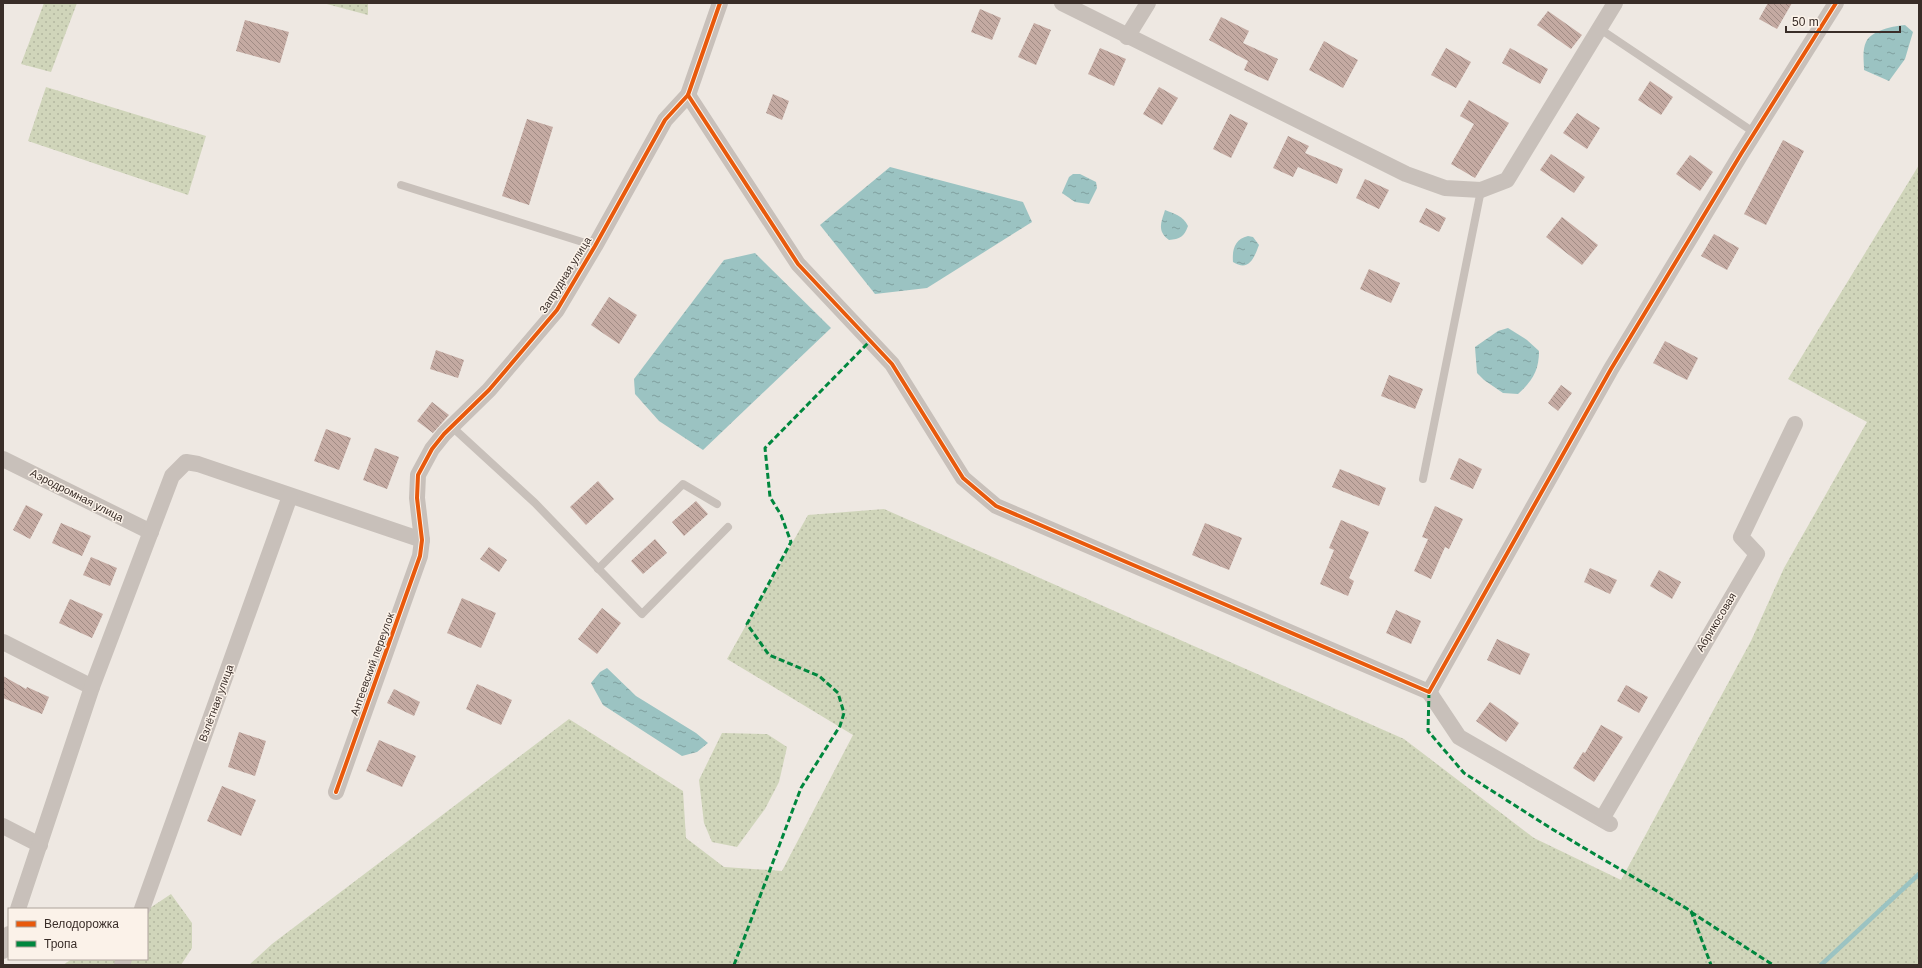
<svg xmlns="http://www.w3.org/2000/svg" width="1922" height="968" font-family="Arial,sans-serif">
<style>
.green{fill:url(#green-dots)}
.water{fill:url(#water-ripples)}
.lines{fill:none;stroke-linecap:round;stroke-linejoin:round}
.stream{stroke:#9bc3c2;stroke-width:4.5}
.building{fill:url(#building-back-hatch)}
.service{stroke:#c8c0ba;stroke-width:8}
.minor{stroke:#c8c0ba;stroke-width:16}
.quiet{stroke:#00873e;stroke-width:3;stroke-dasharray:6 3;stroke-linecap:butt}
.cycleway-casing{stroke:#fbf2e9;stroke-width:6}
.cycleway{stroke:#e8590c;stroke-width:4}
.labels{text-anchor:middle;dominant-baseline:central;stroke-width:3;stroke-linejoin:round;paint-order:stroke}
.street-label{font-size:11px;fill:#392d28;stroke:#fbf2e9}
</style>
<defs>
<pattern id="green-dots" width="8" height="8" patternUnits="userSpaceOnUse"><rect width="8" height="8" fill="#d0d5ba"/><path d="M2 2h.1M6 6h.1" fill="none" stroke="#b3b7a0" stroke-width="1.8" stroke-linecap="round"/></pattern>
<pattern id="water-ripples" width="26" height="14" patternUnits="userSpaceOnUse"><rect width="26" height="14" fill="#9bc3c2"/><path d="M2 4q2-2 4 0t4 0M15 11q2-2 4 0t4 0" fill="none" stroke="#7f9f9e"/></pattern>
<pattern id="building-back-hatch" width="6" height="6" patternUnits="userSpaceOnUse"><rect width="6" height="6" fill="#c4aaa2"/><path d="M-1 5l2 2M0 0l6 6M5-1l2 2" fill="none" stroke="#a08b84"/></pattern>
</defs>
<rect width="100%" height="100%" fill="#eee8e2"/>
<g class="green">
<path d="M 44,3 L 77,3 L 51,72 L 21,64 Z"/>
<path d="M 323,3 L 368,3 L 368,15 Z"/>
<path d="M 46,87 L 206,136 L 188,195 L 28,141 Z"/>
<path d="M 1919,165 L 1919,965 L 249,965 L 272,944 L 569,719 L 683,791 L 686,838 L 724,867 L 782,871 L 853,735 L 727,659 L 808,515 L 884,509 L 1404,739 L 1534,838 L 1621,880 L 1751,641 L 1784,568 L 1867,422 L 1788,379 Z"/>
<path d="M 722,733 L 767,734 L 787,747 L 779,782 L 765,809 L 737,847 L 712,842 L 704,823 L 699,780 Z"/>
<path d="M 171,894 L 192,923 L 192,948 L 181,965 L 63,965 L 72,959 L 147,959 L 147,910 Z"/>
</g>
<g class="water">
<path d="M 1905,25 L 1913,32 L 1905,59 L 1889,81 L 1864,70 C 1864,62 1862,50 1866,42 C 1872,30 1893,26 1905,25 Z"/>
<path d="M 890,167 L 1023,202 L 1032,222 L 927,288 L 875,294 L 820,225 Z"/>
<path d="M 1073,174 L 1080,174 L 1096,182 L 1097,188 L 1089,204 L 1075,202 L 1062,193 L 1069,177 Z"/>
<path d="M 1165,210 C 1175,214 1183,216 1188,226 C 1184,237 1180,239 1169,240 C 1157,231 1161,223 1165,210 Z"/>
<path d="M 1248,236 L 1253,237 L 1259,245 C 1254,258 1249,272 1233,262 C 1232,249 1235,239 1248,236 Z"/>
<path d="M 755,253 L 831,328 L 703,450 L 659,421 L 635,394 L 634,379 L 724,260 Z"/>
<path d="M 1508,328 L 1527,340 L 1539,351 C 1539,371 1532,381 1518,394 L 1503,393 L 1484,380 L 1477,373 L 1475,347 L 1498,331 Z"/>
<path d="M 607,668 L 636,696 L 696,733 L 708,743 L 697,752 L 682,756 L 603,705 L 591,683 L 600,672 Z"/>
</g>
<g class="lines">
<path class="stream" d="M 1821,965 L 1919,874"/>
</g>
<g class="building">
<path d="M 1768,3 L 1792,3 L 1777,29 L 1759,19 Z"/>
<path d="M 980,9 L 1001,18 L 992,40 L 971,32 Z"/>
<path d="M 1548,11 L 1582,35 L 1571,49 L 1537,25 Z"/>
<path d="M 1221,17 L 1249,31 L 1243,43 L 1278,59 L 1268,81 L 1244,70 L 1248,61 L 1209,40 Z"/>
<path d="M 245,20 L 289,32 L 280,63 L 236,51 Z"/>
<path d="M 1034,23 L 1051,30 L 1036,65 L 1018,57 Z"/>
<path d="M 1324,41 L 1358,60 L 1343,88 L 1309,70 Z"/>
<path d="M 1100,48 L 1126,59 L 1114,86 L 1088,74 Z"/>
<path d="M 1446,48 L 1471,62 L 1456,88 L 1431,75 Z"/>
<path d="M 1510,48 L 1548,69 L 1540,84 L 1502,63 Z"/>
<path d="M 1650,81 L 1673,97 L 1661,115 L 1638,100 Z"/>
<path d="M 1159,87 L 1178,98 L 1162,125 L 1143,114 Z"/>
<path d="M 773,94 L 789,101 L 782,120 L 766,113 Z"/>
<path d="M 1469,100 L 1509,123 L 1475,178 L 1451,164 L 1474,124 L 1460,116 Z"/>
<path d="M 1577,113 L 1600,128 L 1587,149 L 1563,133 Z"/>
<path d="M 1230,114 L 1248,123 L 1231,158 L 1213,149 Z"/>
<path d="M 527,119 L 553,127 L 529,205 L 502,196 Z"/>
<path d="M 1288,136 L 1309,146 L 1305,153 L 1343,169 L 1337,184 L 1298,167 L 1293,177 L 1273,168 Z"/>
<path d="M 1783,140 L 1804,151 L 1766,225 L 1744,214 Z"/>
<path d="M 1551,154 L 1585,177 L 1574,193 L 1540,170 Z"/>
<path d="M 1690,155 L 1713,172 L 1700,191 L 1676,174 Z"/>
<path d="M 1365,179 L 1389,190 L 1379,209 L 1356,198 Z"/>
<path d="M 1426,208 L 1446,218 L 1439,232 L 1419,222 Z"/>
<path d="M 1562,217 L 1598,245 L 1582,265 L 1546,237 Z"/>
<path d="M 1714,234 L 1739,248 L 1727,270 L 1701,256 Z"/>
<path d="M 1369,269 L 1400,283 L 1391,303 L 1360,289 Z"/>
<path d="M 609,297 L 637,315 L 619,344 L 591,325 Z"/>
<path d="M 1665,341 L 1698,358 L 1687,380 L 1653,363 Z"/>
<path d="M 436,350 L 464,360 L 458,378 L 430,369 Z"/>
<path d="M 1389,375 L 1423,389 L 1415,409 L 1381,396 Z"/>
<path d="M 1561,385 L 1572,393 L 1558,411 L 1548,403 Z"/>
<path d="M 432,402 L 449,415 L 433,433 L 417,421 Z"/>
<path d="M 326,429 L 351,438 L 339,470 L 314,461 Z"/>
<path d="M 375,448 L 399,457 L 387,489 L 363,480 Z"/>
<path d="M 1459,458 L 1482,469 L 1473,489 L 1450,479 Z"/>
<path d="M 1340,469 L 1386,488 L 1379,506 L 1332,487 Z"/>
<path d="M 598,481 L 614,499 L 586,525 L 570,507 Z"/>
<path d="M 696,501 L 708,514 L 684,536 L 672,522 Z"/>
<path d="M 26,505 L 43,514 L 30,539 L 13,530 Z"/>
<path d="M 1435,506 L 1463,519 L 1449,549 L 1445,547 L 1431,579 L 1414,571 L 1428,539 L 1422,537 Z"/>
<path d="M 1341,520 L 1369,532 L 1349,578 L 1354,581 L 1348,596 L 1320,584 L 1334,550 L 1329,548 Z"/>
<path d="M 61,523 L 91,536 L 82,556 L 52,543 Z"/>
<path d="M 1205,523 L 1242,538 L 1229,570 L 1192,555 Z"/>
<path d="M 655,539 L 667,553 L 643,574 L 631,561 Z"/>
<path d="M 489,547 L 507,560 L 499,572 L 480,559 Z"/>
<path d="M 91,557 L 117,568 L 110,586 L 83,575 Z"/>
<path d="M 1590,568 L 1617,580 L 1610,594 L 1584,582 Z"/>
<path d="M 1659,570 L 1681,582 L 1672,599 L 1650,586 Z"/>
<path d="M 462,598 L 496,613 L 481,648 L 447,633 Z"/>
<path d="M 70,599 L 103,614 L 92,638 L 59,623 Z"/>
<path d="M 602,608 L 621,623 L 597,654 L 578,639 Z"/>
<path d="M 1396,610 L 1421,621 L 1411,644 L 1386,633 Z"/>
<path d="M 1497,639 L 1530,654 L 1520,675 L 1487,660 Z"/>
<path d="M 3,676 L 26,689 L 27,687 L 49,697 L 42,714 L 3,698 Z"/>
<path d="M 477,684 L 512,700 L 501,725 L 466,709 Z"/>
<path d="M 1626,685 L 1648,697 L 1639,713 L 1617,701 Z"/>
<path d="M 394,689 L 420,702 L 414,716 L 387,703 Z"/>
<path d="M 1490,702 L 1519,723 L 1506,742 L 1476,721 Z"/>
<path d="M 1601,725 L 1623,737 L 1594,782 L 1573,768 L 1583,752 L 1585,753 Z"/>
<path d="M 239,732 L 266,741 L 255,776 L 228,767 Z"/>
<path d="M 379,740 L 416,756 L 402,787 L 366,771 Z"/>
<path d="M 222,786 L 256,800 L 241,836 L 207,821 Z"/>
</g>
<g class="lines">
<g class="service">
<path d="M 1600,29 L 1755,133"/>
<path d="M 401,185 L 595,246"/>
<path d="M 451,426 L 535,503 L 642,614 L 728,527"/>
<path d="M 1423,479 L 1481,190"/>
<path d="M 598,569 L 683,484 L 717,504"/>
</g>
<g class="minor">
<path d="M 1062,3 L 1406,174 L 1445,188 L 1481,190 L 1507,180 L 1615,3"/>
<path d="M 1127,37 L 1148,3"/>
<path d="M 688,95 L 798,264 L 892,364 L 963,478 L 996,506 L 1429,692 L 1611,369 L 1741,154 L 1836,3"/>
<path d="M 3,459 L 151,532"/>
<path d="M 3,642 L 92,687"/>
<path d="M 1429,692 L 1459,737 L 1610,824"/>
<path d="M 336,792 L 420,556 L 422,540 L 417,498 L 418,475 L 432,449 L 444,434 L 489,390 L 557,310 L 595,246 L 665,120 L 688,95 L 720,3"/>
<path d="M 1602,819 L 1757,554 L 1741,537 L 1795,424"/>
<path d="M 3,826 L 40,845"/>
<path d="M 18,909 L 92,687 L 172,476 L 186,462 L 198,464 L 422,540"/>
<path d="M 142,909 L 290,496"/>
<path d="M 3,951 L 9,934"/>
<path d="M 122,965 L 124,959"/>
</g>
<g class="quiet">
<path d="M 1429,692 L 1428,731 L 1464,773 L 1552,829 L 1691,911 L 1711,965"/>
<path d="M 1691,912 L 1773,965"/>
<path d="M 734,965 L 801,788 L 840,726 L 844,713 L 838,693 L 819,676 L 769,655 L 747,624 L 791,542 L 781,515 L 770,497 L 765,448 L 870,341"/>
</g>
<g class="cycleway-casing">
<g id="cycleway">
<path d="M 688,95 L 798,264 L 892,364 L 963,478 L 996,506 L 1429,692 L 1611,369 L 1741,154 L 1836,3"/>
<path d="M 336,792 L 420,556 L 422,540 L 417,498 L 418,475 L 432,449 L 444,434 L 489,390 L 557,310 L 595,246 L 665,120 L 688,95 L 720,3"/>
</g>
</g>
<use href="#cycleway" class="cycleway"/>
</g>
<g class="labels">
<g class="street-label">
<text transform="translate(565 275) rotate(-58)">Запрудная улица</text>
<text transform="translate(77 495) rotate(27)">Аэродромная улица</text>
<text transform="translate(1716 622) rotate(-59)">Абрикосовая</text>
<text transform="translate(372 664) rotate(-70)">Антеевский переулок</text>
<text transform="translate(216 703) rotate(-70)">Взлётная улица</text>
</g>
</g>
<rect width="1922" height="968" fill="none" stroke="#392d28" stroke-width="8"/>
<rect x="8" y="908" width="140" height="52" fill="#fbf2e9" stroke="#ada39c"/>
<rect x="16" y="921" width="20" height="6" fill="#e8590c" stroke="#ada39c"/>
<text x="44" y="928" font-size="12" fill="#392d28">Велодорожка</text>
<rect x="16" y="941" width="20" height="6" fill="#00873e" stroke="#ada39c"/>
<text x="44" y="948" font-size="12" fill="#392d28">Тропа</text>
<path d="M1786 26v6h114v-6" fill="none" stroke="#392d28" stroke-width="2"/>
<text x="1792" y="26" font-size="12" fill="#392d28" stroke="#fbf2e9" stroke-width="3" paint-order="stroke">50 m</text>
</svg>
